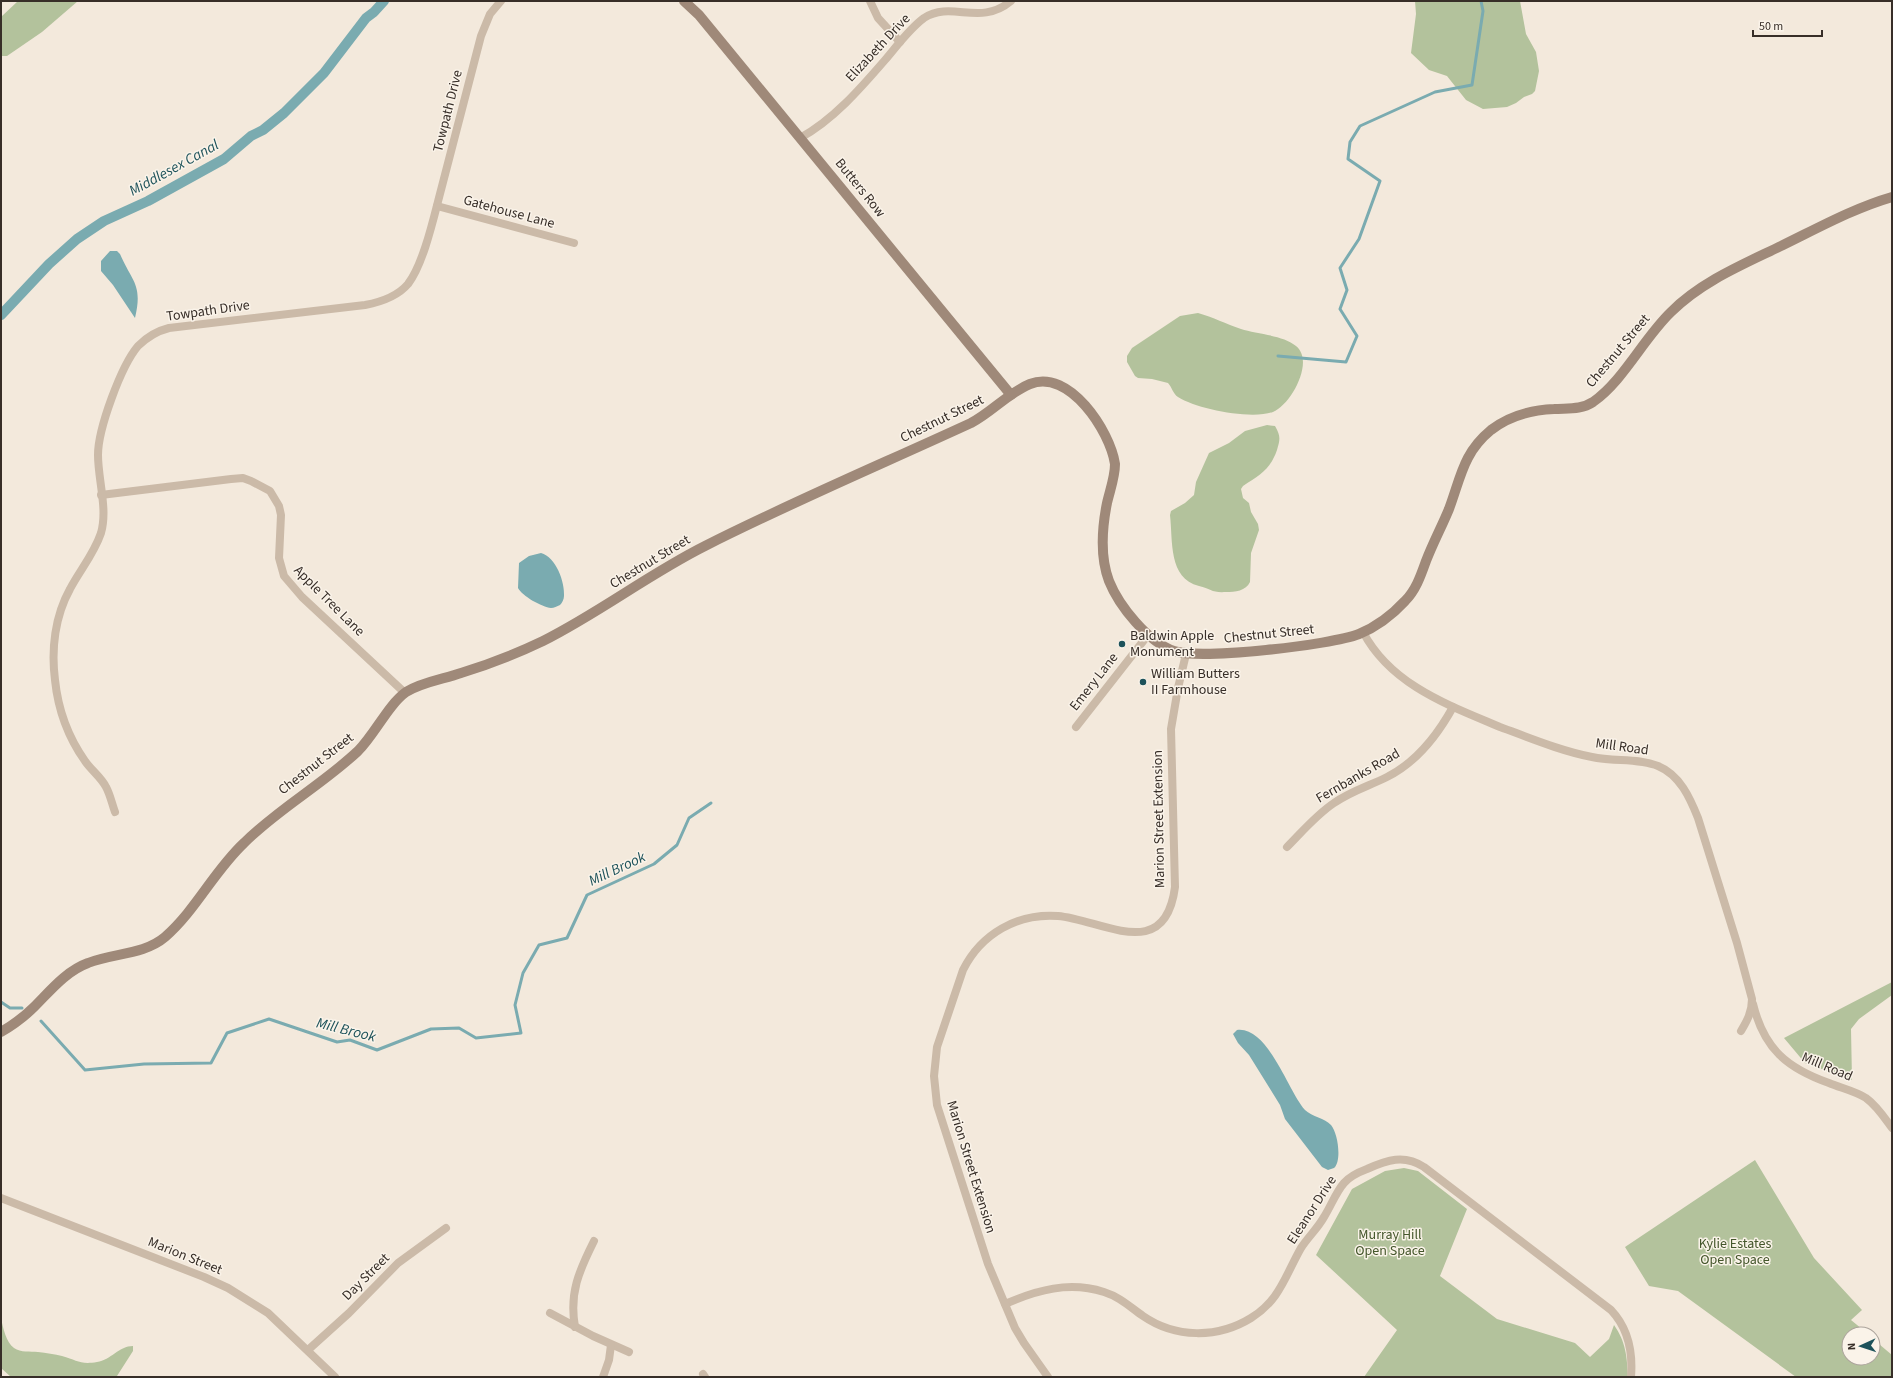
<svg xmlns="http://www.w3.org/2000/svg" width="1893" height="1378" font-family="'Source Sans 3',sans-serif">
<style>
.green{fill:#b3c29c}
.water{fill:#7aabb0}
.lines{fill:none;stroke-linecap:round;stroke-linejoin:round}
.stream{stroke:#7aabb0;stroke-width:3}
.canal{stroke:#7aabb0;stroke-width:10}
.street{stroke:#cbbaa8;stroke-width:8}
.secondary{stroke:#9f8979;stroke-width:10}
.poi-dot{fill:#1d525a;stroke:#faf3e9;stroke-width:1.5}
.labels{text-anchor:middle;dominant-baseline:central;stroke-width:3;stroke-linejoin:round;paint-order:stroke}
.street-label{font-size:14px;fill:#372e28;stroke:#faf3e9}
.poi-label{font-size:14px;fill:#372e28;stroke:#faf3e9;text-anchor:start}
.park-label{font-size:14px;fill:#44562b;stroke:#faf3e9}
.water-label{font-size:15px;font-style:italic;fill:#1d525a;stroke:#faf3e9}
</style>
<rect width="100%" height="100%" fill="#f3e9dc"/>
<g class="green">
<path d="M 18,1 L 78,1 L 42,32 L 7,56 L 1,56 L 1,17 Z"/>
<path d="M 1415,1 L 1520,1 L 1526,34 L 1536,52 L 1539,71 L 1535,91 L 1532,94 L 1524,97 L 1516,103 L 1507,107 L 1483,109 L 1466,100 L 1447,76 L 1429,70 L 1411,53 L 1416,14 Z"/>
<path d="M 1198,313 C 1213,317 1226,324 1241,329 C 1256,334 1283,335 1296,346 C 1315,361 1291,405 1273,412 C 1251,420 1197,409 1178,397 C 1173,394 1172,387 1168,383 L 1152,379 L 1138,378 L 1135,376 L 1127,362 L 1127,356 L 1132,348 L 1180,316 Z"/>
<path d="M 1267,425 L 1275,426 C 1281,436 1280,440 1277,450 C 1270,470 1260,475 1243,486 L 1241,489 L 1243,498 L 1249,503 L 1251,512 L 1258,524 L 1259,530 L 1251,553 L 1250,582 C 1246,591 1235,592 1226,592 C 1212,593 1211,589 1199,586 C 1168,578 1173,541 1170,515 L 1171,511 L 1185,503 L 1194,495 L 1196,482 L 1209,453 L 1229,443 L 1245,431 Z"/>
<path d="M 1892,982 L 1892,995 L 1859,1019 L 1851,1029 L 1852,1080 L 1805,1063 L 1784,1038 Z"/>
<path d="M 1755,1160 L 1814,1258 L 1862,1310 L 1851,1320 L 1868,1334 L 1849,1334 L 1849,1358 L 1873,1358 L 1873,1339 L 1892,1355 L 1892,1377 L 1796,1377 L 1678,1291 L 1649,1286 L 1625,1247 Z"/>
<path d="M 1404,1168 L 1418,1171 L 1467,1209 L 1440,1276 L 1497,1319 L 1575,1343 L 1590,1357 L 1609,1339 L 1614,1325 C 1626,1342 1627,1357 1628,1377 L 1364,1377 L 1397,1330 L 1316,1255 L 1352,1189 L 1385,1171 Z"/>
<path d="M 1,1318 C 3,1328 6,1342 14,1348 C 21,1353 30,1351 38,1352 C 46,1353 55,1354 62,1356 C 77,1360 80,1365 97,1362 C 111,1360 119,1346 133,1346 L 133,1351 L 117,1376 L 111,1377 L 11,1377 L 1,1368 Z"/>
</g>
<g class="water">
<path d="M 110,251 L 117,251 L 120,254 C 132,282 143,284 135,318 L 113,285 L 101,271 L 101,261 Z"/>
<path d="M 541,553 C 556,557 565,582 564,596 C 564,599 562,603 560,605 C 557,606 554,608 551,608 C 542,607 522,596 518,588 L 519,563 L 529,556 Z"/>
<path d="M 1237,1030 C 1268,1026 1288,1091 1305,1110 C 1312,1117 1325,1118 1331,1125 C 1338,1133 1342,1161 1334,1168 L 1328,1170 L 1322,1167 L 1285,1119 L 1280,1105 L 1249,1055 L 1238,1043 L 1233,1034 Z"/>
</g>
<g class="lines">
<g class="stream">
<path d="M 1278,356 L 1346,362 L 1357,336 L 1340,309 L 1347,290 L 1340,268 L 1359,239 L 1380,181 L 1348,159 L 1350,142 L 1360,126 L 1435,92 L 1472,85 L 1483,11 L 1481,1"/>
<path d="M 1,1002 L 10,1008 L 22,1008"/>
<path d="M 41,1021 L 85,1070 L 144,1064 L 211,1063 L 227,1033 L 269,1019 L 337,1042 L 350,1040 L 377,1050 L 431,1029 L 459,1028 L 476,1038 L 521,1033 L 515,1005 L 523,973 L 539,945 L 567,938 L 587,895 L 654,864 L 677,845 L 689,818 L 711,803"/>
</g>
<path class="canal" d="M 1,315 L 49,264 L 77,239 L 104,221 L 148,201 L 224,159 L 251,136 L 263,130 L 284,113 L 324,73 L 366,18 L 374,12 L 384,1"/>
<g class="street">
<path d="M 870,1 L 878,18 L 900,42"/>
<path d="M 800,138 C 833,120 860,89 885,60 C 897,46 909,29 924,18 C 952,0 980,27 1011,1"/>
<path d="M 437,206 L 574,243"/>
<path d="M 101,495 L 231,479 L 243,478 L 251,481 L 270,491 L 279,506 L 281,515 L 279,558 L 284,576 L 302,597 L 405,693"/>
<path d="M 1363,632 C 1391,685 1448,705 1500,727 C 1530,738 1561,751 1592,757 C 1614,762 1638,758 1658,766 C 1680,775 1690,798 1698,818 L 1737,943 L 1752,999 C 1752,1012 1747,1021 1741,1031"/>
<path d="M 1076,727 L 1148,635"/>
<path d="M 115,812 C 112,804 110,794 106,787 C 101,777 91,770 85,761 C 68,737 58,709 55,680 C 51,649 55,616 70,589 C 80,570 94,554 101,533 C 108,509 98,480 98,455 C 98,429 121,366 138,346 C 147,337 157,331 169,328 L 365,305 C 381,302 397,297 408,284 C 424,263 434,216 441,190 C 455,138 468,87 481,36 L 490,14 L 501,1"/>
<path d="M 1287,847 C 1302,832 1316,815 1334,803 C 1351,791 1369,786 1387,777 C 1417,762 1437,736 1453,707"/>
<path d="M 1753,1004 C 1764,1049 1787,1068 1829,1083 C 1841,1088 1855,1091 1866,1098 C 1877,1106 1884,1117 1892,1128"/>
<path d="M 1,1198 L 204,1277 L 228,1288 L 268,1313 L 335,1377"/>
<path d="M 1005,1304 C 1037,1290 1069,1281 1104,1292 C 1120,1297 1130,1307 1143,1316 C 1175,1338 1217,1339 1251,1318 C 1280,1300 1285,1276 1301,1248 C 1308,1237 1318,1228 1324,1217 C 1331,1206 1336,1192 1344,1183 C 1350,1176 1359,1172 1367,1169 C 1387,1160 1404,1154 1424,1167 L 1611,1310 C 1629,1329 1633,1352 1631,1377"/>
<path d="M 550,1313 L 593,1336 L 629,1352"/>
<path d="M 575,1327 C 569,1293 579,1271 594,1241"/>
<path d="M 308,1350 L 349,1313 L 398,1263 L 446,1228"/>
<path d="M 703,1374 L 705,1377"/>
<path d="M 603,1377 L 609,1360 L 611,1345"/>
<path d="M 1048,1377 L 1024,1343 L 1015,1328 L 988,1264 L 937,1105 L 934,1076 L 937,1047 L 963,970 C 981,934 1017,913 1058,916 C 1103,920 1165,964 1175,887 L 1171,729 L 1178,688 L 1186,654"/>
</g>
<g class="secondary">
<path d="M 684,1 L 699,15 L 1011,395"/>
<path d="M 1,1032 C 13,1025 24,1017 34,1007 C 50,991 66,971 88,963 C 112,953 144,955 165,937 C 196,910 214,871 244,843 C 279,808 322,785 358,751 C 375,734 388,705 406,692 C 422,682 444,679 461,673 C 490,664 516,654 543,641 C 599,613 649,574 705,546 C 792,502 882,464 971,423 C 992,412 1008,393 1030,384 C 1069,368 1110,431 1115,464 C 1115,477 1110,490 1107,503 C 1102,528 1100,557 1109,581 C 1119,606 1148,642 1174,651 C 1201,660 1331,645 1359,634 C 1376,627 1393,614 1405,601 C 1416,590 1421,575 1426,561 C 1433,543 1442,526 1449,509 C 1461,477 1463,453 1491,430 C 1509,416 1532,410 1554,409 C 1568,408 1581,410 1593,402 C 1624,380 1643,339 1671,312 C 1702,281 1744,264 1783,245 C 1818,228 1854,208 1892,197"/>
</g>
</g>
<g class="poi-dot">
<circle cx="1122" cy="644" r="4"/>
<circle cx="1143" cy="682" r="4"/>
</g>
<g class="labels">
<g class="street-label">
<text transform="translate(878 48) rotate(-47)">Elizabeth Drive</text>
<text transform="translate(448 111) rotate(-76)">Towpath Drive</text>
<text transform="translate(860 188) rotate(51)">Butters Row</text>
<text transform="translate(509 212) rotate(15)">Gatehouse Lane</text>
<text transform="translate(208 311) rotate(-8)">Towpath Drive</text>
<text transform="translate(1618 351) rotate(-50)">Chestnut Street</text>
<text transform="translate(942 419) rotate(-26)">Chestnut Street</text>
<text transform="translate(650 562) rotate(-31)">Chestnut Street</text>
<text transform="translate(329 601) rotate(45)">Apple Tree Lane</text>
<text transform="translate(1269 634) rotate(-6)">Chestnut Street</text>
<text transform="translate(1094 682) rotate(-52)">Emery Lane</text>
<text transform="translate(1622 747) rotate(8)">Mill Road</text>
<text transform="translate(316 764) rotate(-38)">Chestnut Street</text>
<text transform="translate(1358 776) rotate(-30)">Fernbanks Road</text>
<text transform="translate(1159 819) rotate(-91)">Marion Street Extension</text>
<text transform="translate(1827 1067) rotate(23)">Mill Road</text>
<text transform="translate(971 1167) rotate(73)">Marion Street Extension</text>
<text transform="translate(1312 1210) rotate(-57)">Eleanor Drive</text>
<text transform="translate(185 1256) rotate(22)">Marion Street</text>
<text transform="translate(366 1277) rotate(-45)">Day Street</text>
</g>
<g class="poi-label">
<text x="1130" y="636">Baldwin Apple<tspan x="1130" dy="16">Monument</tspan></text>
<text x="1151" y="674">William Butters<tspan x="1151" dy="16">II Farmhouse</tspan></text>
</g>
<g class="park-label">
<text x="1390" y="1235">Murray Hill<tspan x="1390" dy="16">Open Space</tspan></text>
<text x="1735" y="1244">Kylie Estates<tspan x="1735" dy="16">Open Space</tspan></text>
</g>
<g class="water-label">
<text transform="translate(174 168) rotate(-29)">Middlesex Canal</text>
<text transform="translate(617 869) rotate(-25)">Mill Brook</text>
<text transform="translate(346 1030) rotate(14)">Mill Brook</text>
</g>
</g>
<rect width="1893" height="1378" fill="none" stroke="#372e28" stroke-width="4"/>
<g transform="translate(1861 1346) rotate(267)"><circle r="19" fill="#faf3e9" stroke="#aca49c"/>
<path d="M0-3L7 15L0 10L-7 15Z" fill="#1d525a"/>
<text y="-6" font-size="11" font-weight="bold" text-anchor="middle" fill="#372e28">N</text>
</g>
<path d="M1753 30v6h69v-6" fill="none" stroke="#372e28" stroke-width="2"/>
<text x="1759" y="30" font-size="12" fill="#372e28" stroke="#faf3e9" stroke-width="3" paint-order="stroke">50 m</text>
</svg>
